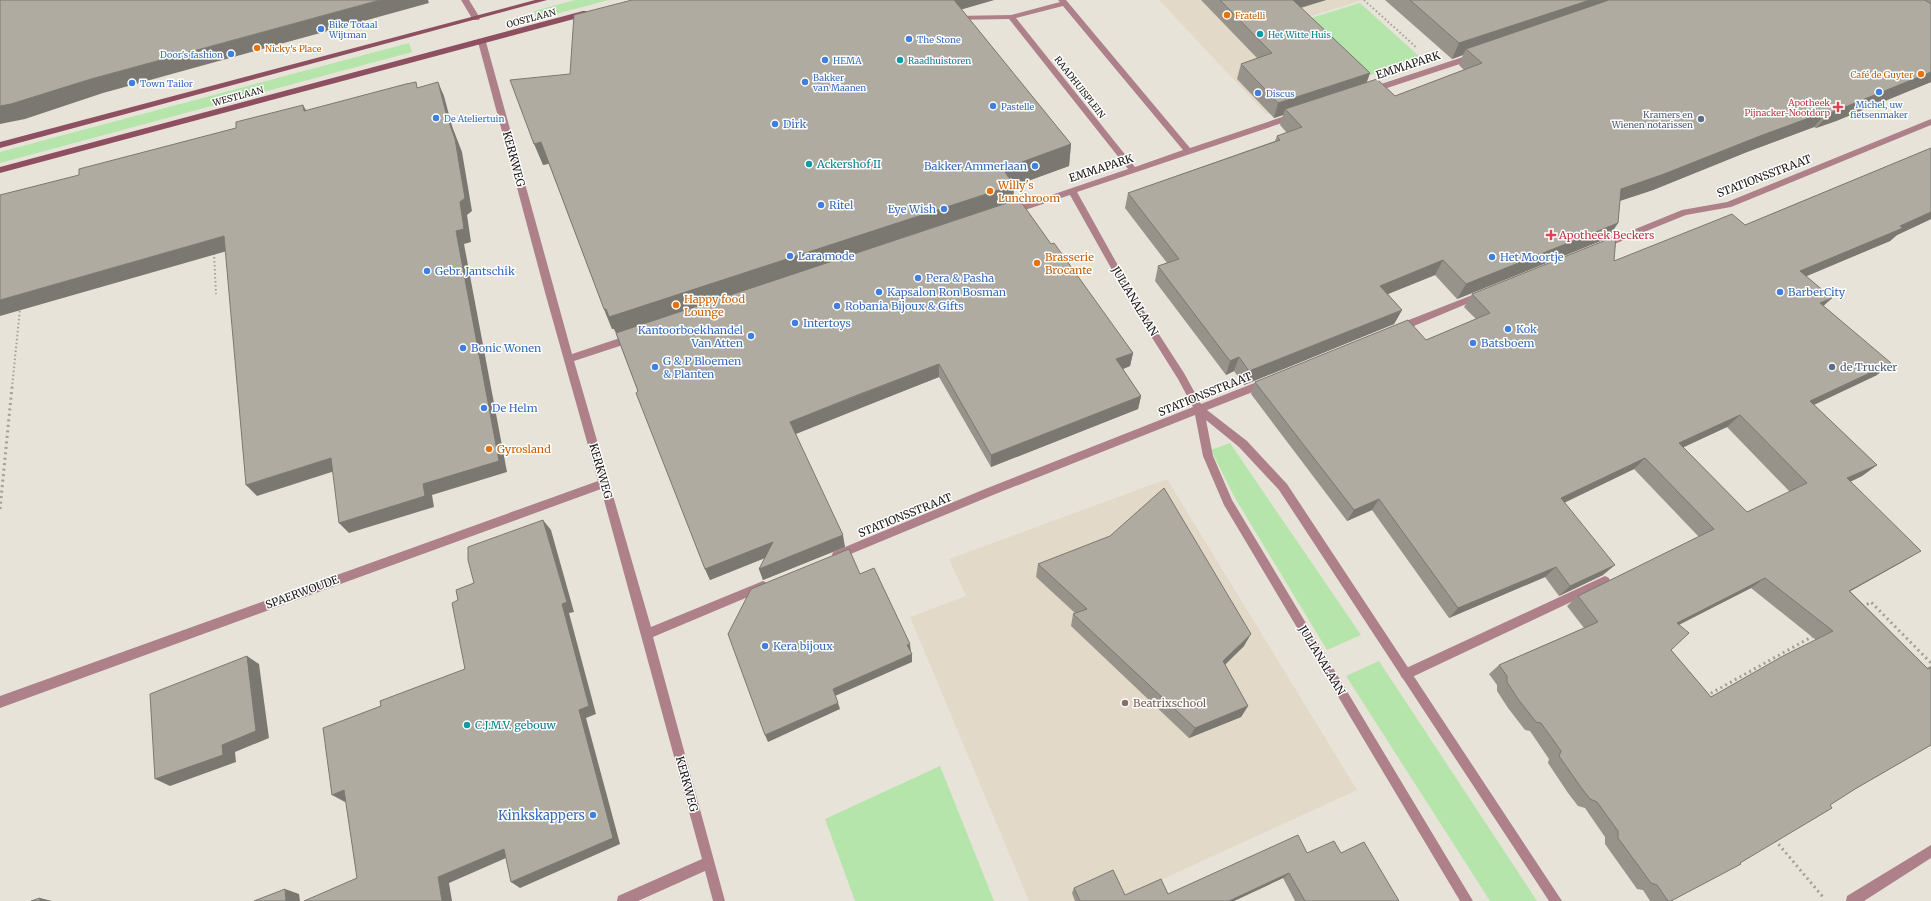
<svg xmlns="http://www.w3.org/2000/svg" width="1931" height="901" font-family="Merriweather,serif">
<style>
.built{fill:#e2d9c8}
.green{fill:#b5e5aa}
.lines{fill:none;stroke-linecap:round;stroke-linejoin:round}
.path-far1{stroke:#a39f98;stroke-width:2;stroke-dasharray:1.5 2.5;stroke-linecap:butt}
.path{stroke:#a39f98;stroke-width:3;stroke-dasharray:2 3.5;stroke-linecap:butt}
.lane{fill:#ad808a;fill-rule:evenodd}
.street{fill:#ad808a;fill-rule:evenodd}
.secondary{fill:#8e5060;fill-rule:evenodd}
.wall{fill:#97938a;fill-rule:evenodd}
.shaded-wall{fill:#7b7871}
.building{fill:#b0aba1;stroke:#7b7871;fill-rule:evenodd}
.food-dot{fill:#e8710a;stroke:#fff;stroke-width:1.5}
.shop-dot{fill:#3f7fe0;stroke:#fff;stroke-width:1.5}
.culture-dot{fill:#0f9aa8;stroke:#fff;stroke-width:1.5}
.health-dot{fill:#e0444e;stroke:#fff;stroke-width:1.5}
.service-dot{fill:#5c6f8a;stroke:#fff;stroke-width:1.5}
.education-dot{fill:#8d6e63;stroke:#fff;stroke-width:1.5}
.labels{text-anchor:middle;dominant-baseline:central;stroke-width:3;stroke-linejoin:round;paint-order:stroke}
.far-food-label{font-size:9px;fill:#c56008;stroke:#fff;text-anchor:start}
.far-street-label{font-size:9px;fill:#181613;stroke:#fff}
.far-shop-label{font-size:9px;fill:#366cbe;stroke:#fff;text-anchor:start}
.far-culture-label{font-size:9px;fill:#0d838f;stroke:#fff;text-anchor:start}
.far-health-label{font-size:9px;fill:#be3a42;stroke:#fff;text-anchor:end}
.far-service-label{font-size:9px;fill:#4e5e75;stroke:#fff;text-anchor:end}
.street-label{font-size:11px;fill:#181613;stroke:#fff}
.shop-label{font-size:11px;fill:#366cbe;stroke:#fff;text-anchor:start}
.culture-label{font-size:11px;fill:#0d838f;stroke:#fff;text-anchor:start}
.food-label{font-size:11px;fill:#c56008;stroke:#fff;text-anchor:start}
.health-label{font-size:11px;fill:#be3a42;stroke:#fff;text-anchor:start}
.service-label{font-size:11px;fill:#4e5e75;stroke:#fff;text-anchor:start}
.education-label{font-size:11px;fill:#785e54;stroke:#fff;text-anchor:start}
.near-shop-label{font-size:13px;fill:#366cbe;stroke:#fff;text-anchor:end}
</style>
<rect width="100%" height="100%" fill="#e8e3d9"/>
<g class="built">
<path d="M 1159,0 L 1363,0 L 1298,20 L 1362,80 L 1266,114 Z"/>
<path d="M 1167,479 L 1357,790 L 1115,901 L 1029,901 L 910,617 L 966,596 L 949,559 Z"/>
</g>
<g class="green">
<path d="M 575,0 L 609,0 L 536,19 L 534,11 Z"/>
<path d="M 1360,3 L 1421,58 L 1371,75 L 1311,18 Z"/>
<path d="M 409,43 L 412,52 L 0,163 L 0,152 Z"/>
<path d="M 1230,443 L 1361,635 L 1327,650 L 1235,498 L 1211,450 Z"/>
<path d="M 1379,661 L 1537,901 L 1490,901 L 1346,676 Z"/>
<path d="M 940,766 L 994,901 L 855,901 L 825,819 Z"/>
</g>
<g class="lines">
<g class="path-far1">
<path d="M 1364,0 L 1417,48"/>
<path d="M 214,253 L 216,294"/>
<path d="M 12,388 L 20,309"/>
</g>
<g class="path">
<path d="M 0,509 L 12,387"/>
<path d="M 1862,607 L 1871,602 L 1931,663"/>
<path d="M 1706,696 L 1815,635"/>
<path d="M 1775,840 L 1823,897"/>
</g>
<path class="lane" d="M 1605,576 L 1609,578 L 1610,581 L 1609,584 L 1410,678 L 1406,679 L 1402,678 L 1400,674 L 1402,670 Z"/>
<g class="street">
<path d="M 461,0 L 469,0 L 480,18 L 479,20 L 473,20 Z"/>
<path d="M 934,0 L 942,0 L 954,16 L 1011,15 L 1060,2 L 1058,0 L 1066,0 L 1190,148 L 1291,114 L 1297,114 L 1297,118 L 1077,192 L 1140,305 L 1184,373 L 1201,404 L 1262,380 L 1268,380 L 1270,383 L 1268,386 L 1207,410 L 1247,441 L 1287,484 L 1562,901 L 1549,901 L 1279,490 L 1239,447 L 1206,420 L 1213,456 L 1232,500 L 1473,901 L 1460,901 L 1224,505 L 1203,456 L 1195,415 L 993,495 L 841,558 L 837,560 L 833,558 L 832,555 L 833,552 L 985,489 L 1193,407 L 1178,379 L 1134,309 L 1070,195 L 1013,214 L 1009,211 L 1010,209 L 1128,169 L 1009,19 L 949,20 ZM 1063,6 L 1183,150 L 1135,167 L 1016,18 Z"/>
<path d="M 479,40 L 485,40 L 486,42 L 572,354 L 632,334 L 637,338 L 635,341 L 574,361 L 651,627 L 763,581 L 767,583 L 768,586 L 767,589 L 653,637 L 725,901 L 713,901 L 705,871 L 638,901 L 617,901 L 618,896 L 702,859 L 601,489 L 0,708 L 0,696 L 598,481 L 546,296 L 478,42 Z"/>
<path d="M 1469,55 L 1475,55 L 1476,57 L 1475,59 L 1375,92 L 1369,92 L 1368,90 L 1369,88 Z"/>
<path d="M 1931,119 L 1931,125 L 1731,207 L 1686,215 L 1607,247 L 1601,247 L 1600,245 L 1601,243 L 1682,210 L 1727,202 Z"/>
<path d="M 1480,292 L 1483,293 L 1485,295 L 1483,297 L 1402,331 L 1399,332 L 1394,328 L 1396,325 Z"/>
<path d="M 1931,845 L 1931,858 L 1864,901 L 1846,901 L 1847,896 Z"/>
</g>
<g class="secondary">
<path d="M 535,0 L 547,0 L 0,148 L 0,142 Z"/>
<path d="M 583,11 L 586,11 L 590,13 L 589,15 L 0,173 L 0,167 Z"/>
</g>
</g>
<g class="wall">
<path d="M 632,0 L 994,0 L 961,9 L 1071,144 L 1069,166 L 1014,186 L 1013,200 L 1051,244 L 1133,353 L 1130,366 L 1123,369 L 1141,396 L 1138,409 L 991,467 L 939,377 L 862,407 L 796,434 L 845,547 L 763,580 L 759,569 L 765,558 L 710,580 L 705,569 L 616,333 L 614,329 L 612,329 L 604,309 L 549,164 L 543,165 L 570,74 Z"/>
<path d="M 1201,0 L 1326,0 L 1301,8 L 1370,73 L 1367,82 L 1395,96 L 1464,70 L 1459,65 L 1463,55 L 1452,59 L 1385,0 L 1931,0 L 1931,82 L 1836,121 L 1816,128 L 1814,127 L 1747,152 L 1653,190 L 1620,201 L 1618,223 L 1608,238 L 1457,299 L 1435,275 L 1388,294 L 1402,310 L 1394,324 L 1244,385 L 1234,371 L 1226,375 L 1155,281 L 1158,266 L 1167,263 L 1125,208 L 1128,193 L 1275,141 L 1277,136 L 1287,133 L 1280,125 L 1283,115 L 1274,118 L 1237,79 L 1241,64 L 1257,58 Z"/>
<path d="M 1931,148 L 1931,219 L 1897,235 L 1890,241 L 1806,276 L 1832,298 L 1823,306 L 1877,375 L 1814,405 L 1877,465 L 1862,476 L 1850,482 L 1904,561 L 1850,591 L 1927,668 L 1931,666 L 1931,745 L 1855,789 L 1671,901 L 1650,901 L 1643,890 L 1637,889 L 1605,844 L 1605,837 L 1585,808 L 1578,806 L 1568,793 L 1548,763 L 1549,759 L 1530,731 L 1525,730 L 1508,708 L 1497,691 L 1497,685 L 1489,674 L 1499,665 L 1584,628 L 1567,606 L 1578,596 L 1699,537 L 1634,469 L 1564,503 L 1603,575 L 1559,596 L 1545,577 L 1449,618 L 1372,510 L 1347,521 L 1251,394 L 1255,382 L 1426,340 L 1476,319 L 1464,307 L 1472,294 L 1614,261 L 1745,225 ZM 1727,427 L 1790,492 L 1747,512 L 1683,447 ZM 1751,588 L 1816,640 L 1711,697 L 1671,650 L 1679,625 Z"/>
<path d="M 1038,564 L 1244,646 L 1225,665 L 1248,706 L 1241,717 L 1189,738 L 1071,626 L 1073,614 L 1075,613 L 1036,577 Z"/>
<path d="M 1307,853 L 1341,853 L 1399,901 L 1295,901 L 1283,878 L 1234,901 L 1075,901 L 1072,893 L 1074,888 L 1125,895 L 1168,894 Z"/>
</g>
<g class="shaded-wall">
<path d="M 380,0 L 428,0 L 429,3 L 103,93 L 25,119 L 0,124 L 0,106 L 91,79 Z"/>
<path d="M 953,0 L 994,0 L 953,12 Z"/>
<path d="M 1289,0 L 1326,0 L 1285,12 Z"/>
<path d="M 1590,0 L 1629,0 L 1466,49 L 1463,55 L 1452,59 L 1459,43 Z"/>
<path d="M 1931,72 L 1931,82 L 1836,121 L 1816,128 L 1830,113 Z"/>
<path d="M 1370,73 L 1364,88 L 1285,109 L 1283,115 L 1274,118 L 1278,103 Z"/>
<path d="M 438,82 L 444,96 L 452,126 L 462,152 L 472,211 L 467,215 L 471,242 L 464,244 L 507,472 L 432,495 L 434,507 L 349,533 L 339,523 L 423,484 L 456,231 L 446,113 Z"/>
<path d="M 303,105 L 311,119 L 304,111 Z"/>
<path d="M 1828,111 L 1814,127 L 1747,152 L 1653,190 L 1610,204 L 1621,189 L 1760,136 Z"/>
<path d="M 541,142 L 550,163 L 543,165 L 534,144 Z"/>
<path d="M 1071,144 L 1069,166 L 1014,186 L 1013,206 L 618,337 L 614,329 L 612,329 L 604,309 L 1003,169 Z"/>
<path d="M 1931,212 L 1931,219 L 1897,235 L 1890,241 L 1788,284 L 1800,271 Z"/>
<path d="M 1618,223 L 1608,238 L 1457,299 L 1466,284 Z"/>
<path d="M 224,236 L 234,249 L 0,316 L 0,300 Z"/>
<path d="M 1443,260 L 1435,275 L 1373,300 L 1380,286 Z"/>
<path d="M 1832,298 L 1819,310 L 1820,303 Z"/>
<path d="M 1402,310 L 1394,324 L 1244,385 L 1249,371 Z"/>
<path d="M 1133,353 L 1130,366 L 1113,373 L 1116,359 Z"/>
<path d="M 1239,357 L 1234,371 L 1226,375 L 1230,361 Z"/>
<path d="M 1891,363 L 1877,375 L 1796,413 L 1810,401 Z"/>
<path d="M 939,364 L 939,377 L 793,435 L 790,422 Z"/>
<path d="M 1141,396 L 1138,409 L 991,467 L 991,455 Z"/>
<path d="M 1740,415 L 1727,427 L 1667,455 L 1679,443 Z"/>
<path d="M 331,458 L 341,469 L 257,496 L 246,485 Z"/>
<path d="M 1645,458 L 1634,469 L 1551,509 L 1561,498 Z"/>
<path d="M 1877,465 L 1862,476 L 1832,490 L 1847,478 Z"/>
<path d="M 1379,499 L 1372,510 L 1347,521 L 1354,510 Z"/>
<path d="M 543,520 L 551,530 L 574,612 L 569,613 L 596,714 L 586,718 L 620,844 L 520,888 L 511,882 L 579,710 L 562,604 Z"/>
<path d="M 843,535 L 845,547 L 763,580 L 759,569 Z"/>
<path d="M 773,542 L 777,553 L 710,580 L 705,569 Z"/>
<path d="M 1921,551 L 1904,561 L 1833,601 L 1849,591 Z"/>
<path d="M 1615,565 L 1603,575 L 1559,596 L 1570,586 Z"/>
<path d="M 1556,567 L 1545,577 L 1449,618 L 1458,608 Z"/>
<path d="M 1765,578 L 1751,588 L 1664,632 L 1677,623 Z"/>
<path d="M 1251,634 L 1244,646 L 1217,672 L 1223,661 Z"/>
<path d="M 910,644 L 911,652 L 908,652 L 907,645 Z"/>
<path d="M 912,654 L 912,662 L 835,696 L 833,689 Z"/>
<path d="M 247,656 L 259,664 L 269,738 L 235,752 L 236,762 L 170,786 L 155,779 L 222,745 Z"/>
<path d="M 838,703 L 840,709 L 768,742 L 765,735 Z"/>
<path d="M 1248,706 L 1241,717 L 1189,738 L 1195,728 Z"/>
<path d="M 344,790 L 356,797 L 345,802 L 332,795 Z"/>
<path d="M 504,849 L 513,855 L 449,883 L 452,901 L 442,901 L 438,877 Z"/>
<path d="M 1289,873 L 1283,878 L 1234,901 L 1229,901 Z"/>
<path d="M 285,889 L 299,894 L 300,901 L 286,901 Z"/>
<path d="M 40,898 L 52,901 L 40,901 Z"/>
</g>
<g class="building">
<path d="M 0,0 L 380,0 L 91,79 L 11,104 L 0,106 Z"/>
<path d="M 632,0 L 954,0 L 1071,144 L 1003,169 L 1014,185 L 609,317 L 606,309 L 604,309 L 541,142 L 534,144 L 510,80 L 570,74 L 574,15 Z"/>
<path d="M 1220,0 L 1293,0 L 1370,73 L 1278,103 L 1241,64 L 1272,53 Z"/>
<path d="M 1410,0 L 1590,0 L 1459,43 Z"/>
<path d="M 1609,0 L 1925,0 L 1931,4 L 1931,72 L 1850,105 L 1830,113 L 1828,111 L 1760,136 L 1664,174 L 1621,189 L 1618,223 L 1466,284 L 1443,260 L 1380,286 L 1402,310 L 1249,371 L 1239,357 L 1230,361 L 1158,266 L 1179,259 L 1128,193 L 1280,140 L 1277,136 L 1302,127 L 1285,109 L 1377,79 L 1395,96 L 1482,63 L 1466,49 Z"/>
<path d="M 416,82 L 417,88 L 438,82 L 446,113 L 455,139 L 465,198 L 460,202 L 464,229 L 456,231 L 499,461 L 423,484 L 425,496 L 339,523 L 331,458 L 246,485 L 224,236 L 0,300 L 0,195 L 79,175 L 79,169 L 236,128 L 236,122 L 303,105 L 304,111 L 406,84 Z"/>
<path d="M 1931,148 L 1931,212 L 1900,226 L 1903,228 L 1800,271 L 1832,298 L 1820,303 L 1891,363 L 1810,401 L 1877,465 L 1847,478 L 1921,551 L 1849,591 L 1928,669 L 1931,667 L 1931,745 L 1855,789 L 1830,805 L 1832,808 L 1740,863 L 1741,864 L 1671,901 L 1668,901 L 1657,885 L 1651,883 L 1618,838 L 1618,831 L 1597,802 L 1590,799 L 1580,786 L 1559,756 L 1561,751 L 1541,723 L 1536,722 L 1518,699 L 1507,682 L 1507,676 L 1499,665 L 1598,622 L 1578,596 L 1714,529 L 1645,458 L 1561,498 L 1615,565 L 1570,586 L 1556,567 L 1458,608 L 1379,499 L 1354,510 L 1255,382 L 1408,320 L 1426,340 L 1490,313 L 1472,294 L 1616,236 L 1614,261 L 1732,214 L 1745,225 ZM 1740,415 L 1807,483 L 1747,512 L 1679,443 ZM 1765,578 L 1833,631 L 1783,656 L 1711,697 L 1671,650 L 1689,633 L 1677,623 Z"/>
<path d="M 1019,199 L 1051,244 L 1054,243 L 1133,353 L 1116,359 L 1141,396 L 991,455 L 939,364 L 860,394 L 790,422 L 843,535 L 759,569 L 773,542 L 705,569 L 636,393 L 638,391 L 616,333 Z"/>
<path d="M 1164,488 L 1251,634 L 1223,661 L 1248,706 L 1195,728 L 1073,614 L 1087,609 L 1038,564 L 1110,536 Z"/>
<path d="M 543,520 L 567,602 L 562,604 L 589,706 L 579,710 L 613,838 L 511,882 L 504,849 L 438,877 L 442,901 L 304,901 L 357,878 L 344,790 L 332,795 L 323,728 L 381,706 L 380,701 L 465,669 L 452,603 L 458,600 L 456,590 L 474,583 L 468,560 L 468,547 Z"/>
<path d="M 849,549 L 860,574 L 874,568 L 910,644 L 907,645 L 912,654 L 833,689 L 838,703 L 765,735 L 728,634 L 751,589 Z"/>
<path d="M 247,656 L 256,731 L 222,745 L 223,755 L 155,779 L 150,694 Z"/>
<path d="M 1298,835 L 1307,853 L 1334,841 L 1341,853 L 1364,842 L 1399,901 L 1305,901 L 1289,873 L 1229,901 L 1080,901 L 1074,888 L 1113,870 L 1125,895 L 1161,879 L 1168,894 Z"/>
<path d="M 285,889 L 286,901 L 254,901 Z"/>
<path d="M 40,898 L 40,901 L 31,901 Z"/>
</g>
<g class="food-dot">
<circle cx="1227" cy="15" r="4"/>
<circle cx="257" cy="48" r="4"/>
<circle cx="1921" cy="74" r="4"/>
<circle cx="990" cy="191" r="4"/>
<circle cx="1037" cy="263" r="4"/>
<circle cx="676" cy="305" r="4"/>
<circle cx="489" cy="449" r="4"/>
</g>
<g class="shop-dot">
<circle cx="321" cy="29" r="4"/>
<circle cx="909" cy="39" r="4"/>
<circle cx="231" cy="54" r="4"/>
<circle cx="825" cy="60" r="4"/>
<circle cx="805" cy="82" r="4"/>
<circle cx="132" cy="83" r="4"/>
<circle cx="1879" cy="92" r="4"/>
<circle cx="1258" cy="93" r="4"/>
<circle cx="993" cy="106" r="4"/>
<circle cx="436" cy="118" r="4"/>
<circle cx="775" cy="124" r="4"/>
<circle cx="1035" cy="166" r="4"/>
<circle cx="821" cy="205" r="4"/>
<circle cx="944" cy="209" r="4"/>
<circle cx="790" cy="256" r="4"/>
<circle cx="1492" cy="257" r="4"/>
<circle cx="427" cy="271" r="4"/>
<circle cx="918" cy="278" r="4"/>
<circle cx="879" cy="292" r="4"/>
<circle cx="1780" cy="292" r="4"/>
<circle cx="837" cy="306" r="4"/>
<circle cx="795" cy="323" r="4"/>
<circle cx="1508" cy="329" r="4"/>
<circle cx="751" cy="336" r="4"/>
<circle cx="1473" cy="343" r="4"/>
<circle cx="463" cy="348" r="4"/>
<circle cx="655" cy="367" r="4"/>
<circle cx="484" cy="408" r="4"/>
<circle cx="765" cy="646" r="4"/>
<circle cx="593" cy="815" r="4"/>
</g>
<g class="culture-dot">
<circle cx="1260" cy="34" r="4"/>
<circle cx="900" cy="60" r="4"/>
<circle cx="809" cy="164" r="4"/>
<circle cx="467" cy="725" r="4"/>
</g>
<g class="health-dot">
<path d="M1836 101h4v4h4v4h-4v4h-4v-4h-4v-4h4z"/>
<path d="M1549 229h4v4h4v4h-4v4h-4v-4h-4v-4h4z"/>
</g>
<g class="service-dot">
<circle cx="1701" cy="119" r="4"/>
<circle cx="1832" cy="367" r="4"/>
</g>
<circle class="education-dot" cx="1125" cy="703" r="4"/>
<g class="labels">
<g class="far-food-label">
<text x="1235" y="15">Fratelli</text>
<text x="265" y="48">Nicky's Place</text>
<text x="1913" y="74" text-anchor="end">Café de Guyter</text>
</g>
<g class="far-street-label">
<text transform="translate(531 18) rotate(-15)">OOSTLAAN</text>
<text transform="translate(1080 87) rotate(52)">RAADHUISPLEIN</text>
<text transform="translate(238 96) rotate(-15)">WESTLAAN</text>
</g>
<g class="far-shop-label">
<text x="329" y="24">Bike Totaal<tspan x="329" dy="10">Wijtman</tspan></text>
<text x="917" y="39">The Stone</text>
<text x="223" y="54" text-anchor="end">Door's fashion</text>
<text x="833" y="60">HEMA</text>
<text x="813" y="77">Bakker<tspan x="813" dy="10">van Maanen</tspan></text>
<text x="140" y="83">Town Tailor</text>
<text x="1266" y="93">Discus</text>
<text x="1879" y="104" text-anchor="middle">Michel, uw<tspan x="1879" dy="10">fietsenmaker</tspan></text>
<text x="1001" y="106">Pastelle</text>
<text x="444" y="118">De Ateliertuin</text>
</g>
<g class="far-culture-label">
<text x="1268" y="34">Het Witte Huis</text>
<text x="908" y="60">Raadhuistoren</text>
</g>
<g class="far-health-label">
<text x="1830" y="102">Apotheek<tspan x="1830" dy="10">Pijnacker-Nootdorp</tspan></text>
</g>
<g class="far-service-label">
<text x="1693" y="114">Kramers en<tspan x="1693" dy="10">Wienen notarissen</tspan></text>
</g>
<g class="street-label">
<text transform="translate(1408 65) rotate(-18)">EMMAPARK</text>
<text transform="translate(514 159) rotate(75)">KERKWEG</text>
<text transform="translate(1101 168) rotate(-18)">EMMAPARK</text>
<text transform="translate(1764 176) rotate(-21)">STATIONSSTRAAT</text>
<text transform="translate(1135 301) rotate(59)">JULIANALAAN</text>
<text transform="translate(1205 394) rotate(-22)">STATIONSSTRAAT</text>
<text transform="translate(601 471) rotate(74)">KERKWEG</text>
<text transform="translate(905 515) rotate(-22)">STATIONSSTRAAT</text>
<text transform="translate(302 592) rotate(-20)">SPAERWOUDE</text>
<text transform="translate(1322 660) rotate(59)">JULIANALAAN</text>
<text transform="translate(687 784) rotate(75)">KERKWEG</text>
</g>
<g class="shop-label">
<text x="783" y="124">Dirk</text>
<text x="1027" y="166" text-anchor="end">Bakker Ammerlaan</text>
<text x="829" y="205">Ritel</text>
<text x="936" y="209" text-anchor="end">Eye Wish</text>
<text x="798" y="256">Lara mode</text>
<text x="1500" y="257">Het Moortje</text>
<text x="435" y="271">Gebr. Jantschik</text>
<text x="926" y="278">Pera &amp; Pasha</text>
<text x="887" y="292">Kapsalon Ron Bosman</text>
<text x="1788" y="292">BarberCity</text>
<text x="845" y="306">Robania Bijoux &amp; Gifts</text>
<text x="803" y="323">Intertoys</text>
<text x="1516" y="329">Kok</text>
<text x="743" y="330" text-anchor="end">Kantoorboekhandel<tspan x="743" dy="13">Van Atten</tspan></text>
<text x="1481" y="343">Batsboem</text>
<text x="471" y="348">Bonic Wonen</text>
<text x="663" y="361">G &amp; P Bloemen<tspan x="663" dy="13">&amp; Planten</tspan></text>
<text x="492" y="408">De Helm</text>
<text x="773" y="646">Kera bijoux</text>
</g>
<g class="culture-label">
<text x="817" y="164">Ackershof II</text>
<text x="475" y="725">C.J.M.V. gebouw</text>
</g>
<g class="food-label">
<text x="998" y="185">Willy's<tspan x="998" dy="13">Lunchroom</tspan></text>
<text x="1045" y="257">Brasserie<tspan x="1045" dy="13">Brocante</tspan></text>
<text x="684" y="299">Happy food<tspan x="684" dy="13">Lounge</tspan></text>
<text x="497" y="449">Gyrosland</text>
</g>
<g class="health-label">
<text x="1559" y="235">Apotheek Beckers</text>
</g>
<g class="service-label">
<text x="1840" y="367">de Trucker</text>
</g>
<g class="education-label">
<text x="1133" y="703">Beatrixschool</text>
</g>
<g class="near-shop-label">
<text x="585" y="815">Kinkskappers</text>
</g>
</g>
</svg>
